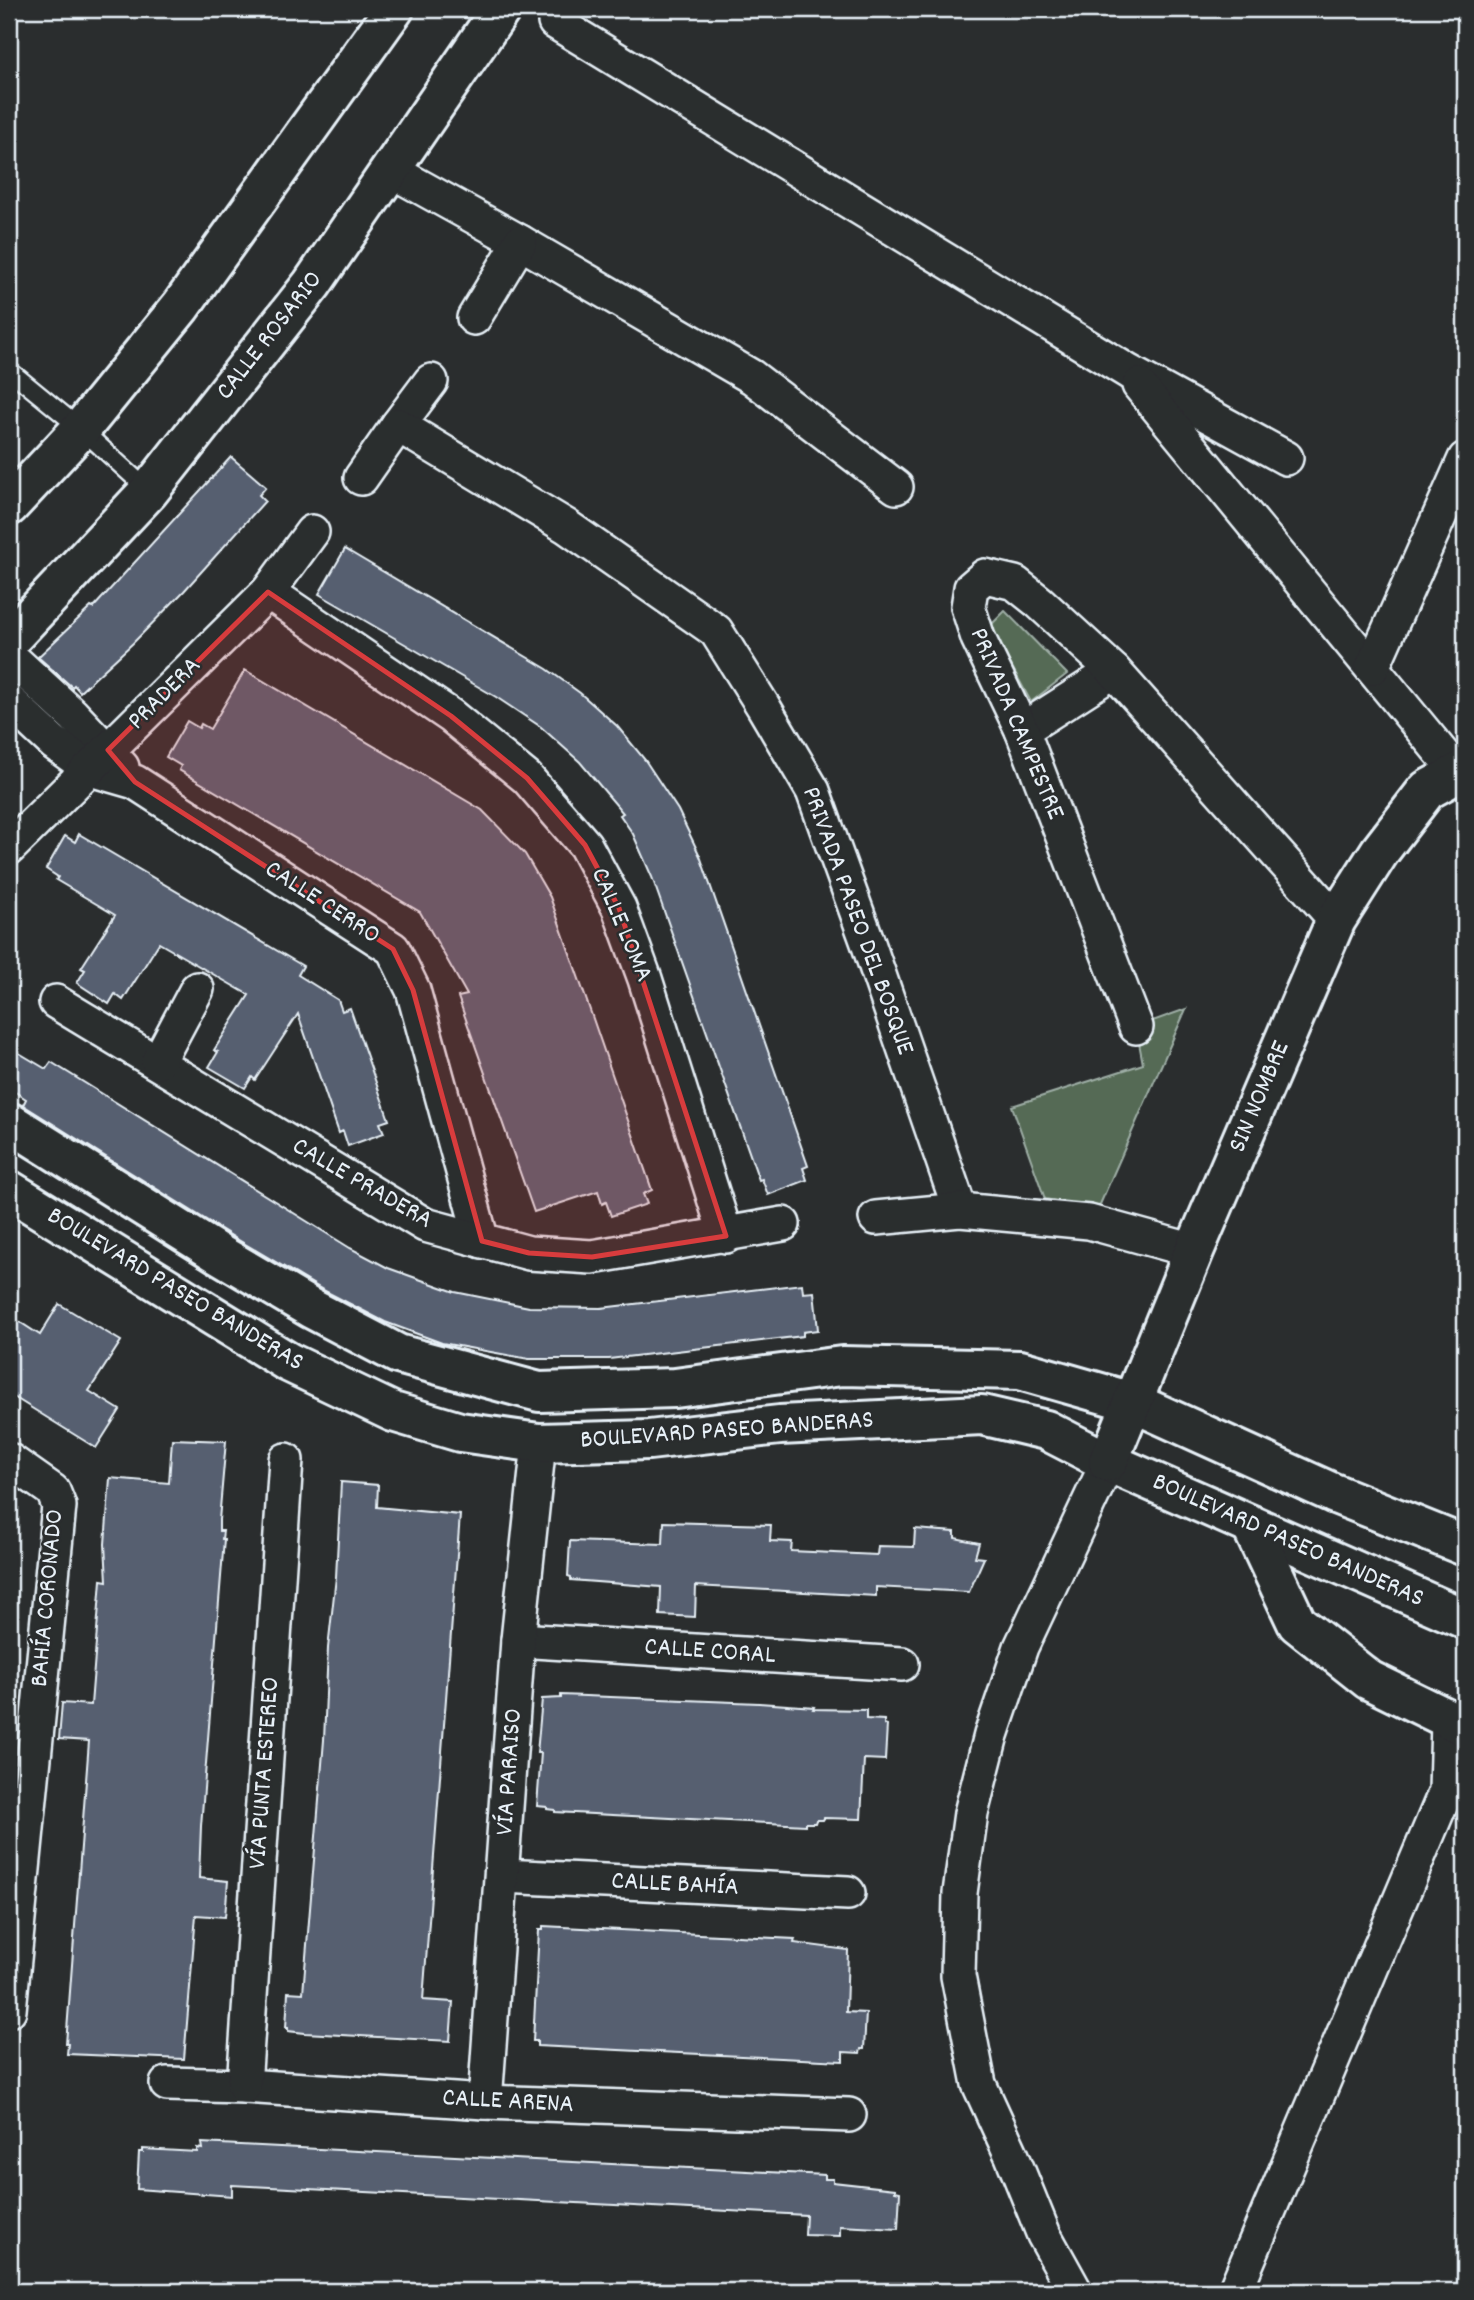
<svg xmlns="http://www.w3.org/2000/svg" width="1474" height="2300" font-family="Dekko,sans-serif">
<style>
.green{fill:#556a54;stroke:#9eaea6;stroke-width:2}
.building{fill:#575e6f;stroke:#e8f1f8;stroke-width:2}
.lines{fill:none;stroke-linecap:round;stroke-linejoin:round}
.lane-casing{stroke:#e8f1f8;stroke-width:21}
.street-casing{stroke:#e8f1f8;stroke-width:38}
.secondary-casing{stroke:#e8f1f8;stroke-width:44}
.lane{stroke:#2a2d2e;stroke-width:16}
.street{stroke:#2a2d2e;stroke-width:33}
.secondary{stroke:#2a2d2e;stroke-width:38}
.marked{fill:#d83c3d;fill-opacity:0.2;stroke:#d83c3d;stroke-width:5;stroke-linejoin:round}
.labels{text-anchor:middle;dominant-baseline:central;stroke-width:5;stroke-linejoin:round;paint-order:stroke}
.street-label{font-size:26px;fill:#e8f1f8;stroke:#2a2d2e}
</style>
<rect width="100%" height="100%" fill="#2a2d2e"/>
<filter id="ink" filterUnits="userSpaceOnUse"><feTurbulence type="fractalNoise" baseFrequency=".0143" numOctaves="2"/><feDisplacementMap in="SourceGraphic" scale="14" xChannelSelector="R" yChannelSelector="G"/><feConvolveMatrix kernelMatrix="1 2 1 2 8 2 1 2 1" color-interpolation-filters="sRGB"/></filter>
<g filter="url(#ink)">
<g class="green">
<path d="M 1005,611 L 1067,674 L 1031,702 L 990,626 Z"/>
<path d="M 1186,1009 L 1098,1209 L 1045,1199 L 1012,1106 L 1143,1064 L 1136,1027 Z"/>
</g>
<g class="building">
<path d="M 231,457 L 266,487 L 259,495 L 265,501 L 184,591 L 133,643 L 80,692 L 74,685 L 72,687 L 38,657 L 91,607 L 93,608 Z"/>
<path d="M 345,549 L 547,669 L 580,693 L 617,726 L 645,760 L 678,810 L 700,856 L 808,1166 L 803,1168 L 807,1180 L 768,1195 L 762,1179 L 759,1180 L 652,877 L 633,834 L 620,815 L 623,813 L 580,762 L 541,727 L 496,697 L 319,594 Z"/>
<path d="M 245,670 L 482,810 L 525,854 L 550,897 L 591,1013 L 652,1190 L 643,1194 L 647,1204 L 611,1216 L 606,1202 L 602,1204 L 598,1191 L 534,1212 L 458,997 L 467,995 L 420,912 L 179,770 L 181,766 L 166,757 L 187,721 L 199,728 L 201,724 L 210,729 Z"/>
<path d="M 79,834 L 303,966 L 298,975 L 338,1000 L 342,1011 L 350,1008 L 389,1120 L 380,1123 L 384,1133 L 348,1146 L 343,1131 L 339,1133 L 298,1014 L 255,1080 L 252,1077 L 245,1088 L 209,1067 L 218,1052 L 214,1050 L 249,995 L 159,943 L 123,1000 L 115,994 L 109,1004 L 77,983 L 85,970 L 81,968 L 115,915 L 56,880 L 58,877 L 46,869 L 65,836 L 75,842 Z"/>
<path d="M 9,1047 L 46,1069 L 51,1062 L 350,1248 L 388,1268 L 455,1292 L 529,1307 L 601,1308 L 802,1284 L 803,1293 L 814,1292 L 818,1330 L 803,1332 L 803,1336 L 609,1359 L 529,1359 L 442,1343 L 385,1322 L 323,1290 L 235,1238 L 23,1105 L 26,1099 L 9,1088 Z"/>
<path d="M 59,1304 L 121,1341 L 89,1391 L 120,1410 L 96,1448 L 9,1394 L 9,1315 L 40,1335 Z"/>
<path d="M 172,1439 L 226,1441 L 219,1520 L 219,1531 L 223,1531 L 222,1539 L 224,1539 L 201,1826 L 199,1878 L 228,1881 L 225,1917 L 196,1915 L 184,2059 L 67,2054 L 68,2044 L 66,2044 L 89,1741 L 59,1739 L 62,1703 L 91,1705 L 101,1580 L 107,1581 L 105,1544 L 110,1478 L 169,1483 Z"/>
<path d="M 341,1482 L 378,1485 L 377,1507 L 460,1515 L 423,2000 L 453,2002 L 450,2041 L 305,2033 L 288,2031 L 288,2028 L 286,2028 L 288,1992 L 303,1993 L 324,1740 L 328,1648 L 336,1577 Z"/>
<path d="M 664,1522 L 771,1525 L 770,1541 L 792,1542 L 791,1551 L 877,1555 L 878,1546 L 914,1547 L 915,1529 L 955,1532 L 955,1538 L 979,1543 L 975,1557 L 984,1558 L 969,1592 L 876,1587 L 876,1596 L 696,1586 L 695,1617 L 660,1615 L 661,1587 L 571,1580 L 571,1577 L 568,1576 L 570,1541 L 663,1544 Z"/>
<path d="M 561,1695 L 759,1703 L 814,1707 L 813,1709 L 866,1710 L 866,1719 L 884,1720 L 884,1724 L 887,1725 L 885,1760 L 864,1759 L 861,1819 L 824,1818 L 823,1820 L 816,1820 L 815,1823 L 805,1823 L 805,1825 L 555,1812 L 555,1810 L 547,1809 L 547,1807 L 537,1806 L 541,1753 L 537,1753 L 542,1699 L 561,1698 Z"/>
<path d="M 543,1926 L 795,1939 L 794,1943 L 848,1950 L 846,2012 L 866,2013 L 864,2049 L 861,2049 L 860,2053 L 843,2052 L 843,2061 L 537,2046 L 537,2041 L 533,2041 L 539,1930 L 543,1930 Z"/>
<path d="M 201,2143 L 825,2175 L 825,2179 L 833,2179 L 833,2182 L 895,2189 L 895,2191 L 900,2192 L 898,2229 L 840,2226 L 840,2236 L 805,2235 L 806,2215 L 232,2185 L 232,2196 L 137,2189 L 139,2152 L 143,2152 L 143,2149 L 197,2152 L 197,2148 L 202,2149 Z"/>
</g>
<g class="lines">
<g class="lane-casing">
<path id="lane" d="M 9,370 L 81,429 L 149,491"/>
</g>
<g class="street-casing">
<g id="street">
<path d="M 555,22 L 1129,372 L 1286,458"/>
<path d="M 390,170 L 520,242 L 752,377 L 896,487"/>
<path d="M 474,318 L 520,242"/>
<path d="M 1139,385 L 1458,773"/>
<path d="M 398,425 L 431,381"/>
<path d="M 361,478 L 398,425 L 566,526 L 716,631 L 763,706 L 813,791 L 868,943 L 960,1210"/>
<path d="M 268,592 L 451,716 L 527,778 L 585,845 L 619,908 L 645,979 L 726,1236"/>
<path d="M 9,656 L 73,715 L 122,767"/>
<path d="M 1372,668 L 1465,459"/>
<path d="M 9,701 L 54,743 L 90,769 L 135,782 L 393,949 L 413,990 L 482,1241"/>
<path d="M 1022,730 L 1114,671"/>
<path d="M 9,848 L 268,592 L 312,532"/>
<path d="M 56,1002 L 425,1225 L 529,1253 L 592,1257 L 783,1224"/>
<path d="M 1136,1027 L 1022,730 L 978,638 L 968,607 L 971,588 L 985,576 L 1015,583 L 1039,602 L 1114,671 L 1336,920"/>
<path d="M 158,1062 L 197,989"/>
<path d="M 876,1218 L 960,1210 L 1089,1222 L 1194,1251"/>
<path d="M 9,1460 L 53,1491 L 59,1506 L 9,2010"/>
<path d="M 518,1640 L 902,1664"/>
<path d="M 503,1876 L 848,1893"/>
<path d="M 167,2084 L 244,2086 L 485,2102 L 849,2115"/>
<path d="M 244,2086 L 286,1460"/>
<path d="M 485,2102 L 518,1640 L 539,1443"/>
<path d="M 1075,2291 L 1044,2235 L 1012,2156 L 979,2084 L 958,1976 L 960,1893 L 971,1813 L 991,1735 L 1021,1647 L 1108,1462"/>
<path d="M 1235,2291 L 1446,1791 L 1448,1721"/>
</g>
</g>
<g class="secondary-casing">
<g id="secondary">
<path d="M 9,506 L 81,429 L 181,306 L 394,9"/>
<path d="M 9,640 L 149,491 L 312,284 L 501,9"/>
<path d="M 9,1122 L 219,1254 L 312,1309 L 398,1354 L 539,1392 L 675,1388 L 842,1366 L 1020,1370 L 1132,1402 L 1333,1493 L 1465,1546"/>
<path d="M 9,1190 L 288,1362 L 393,1412 L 460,1432 L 539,1443 L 649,1440 L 780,1425 L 982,1415 L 1046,1430 L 1108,1462 L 1465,1619"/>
<path d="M 1108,1462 L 1194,1251 L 1336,920 L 1380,851 L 1427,790 L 1465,769"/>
<path d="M 1251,1525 L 1297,1623 L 1369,1680 L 1465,1727"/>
</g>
</g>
<use href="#lane" class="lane"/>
<use href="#street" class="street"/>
<use href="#secondary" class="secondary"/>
</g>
</g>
<path class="marked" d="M 268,592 L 451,716 L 527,778 L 585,845 L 619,908 L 726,1236 L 592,1257 L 529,1253 L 482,1241 L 413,990 L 393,949 L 135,782 L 108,750 Z"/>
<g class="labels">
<g class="street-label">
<text transform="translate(270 336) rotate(-52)">CALLE ROSARIO</text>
<text transform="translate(165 694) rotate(-45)">PRADERA</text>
<text transform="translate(1016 724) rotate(67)">PRIVADA CAMPESTRE</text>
<text transform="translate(322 903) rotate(33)">CALLE CERRO</text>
<text transform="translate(857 921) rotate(70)">PRIVADA PASEO DEL BOSQUE</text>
<text transform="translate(621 925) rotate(67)">CALLE LOMA</text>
<text transform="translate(1260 1097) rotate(-67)">SIN NOMBRE</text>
<text transform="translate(362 1184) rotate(30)">CALLE PRADERA</text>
<text transform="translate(175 1290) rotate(31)">BOULEVARD PASEO BANDERAS</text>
<text transform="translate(727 1431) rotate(-4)">BOULEVARD PASEO BANDERAS</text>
<text transform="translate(1288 1541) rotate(24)">BOULEVARD PASEO BANDERAS</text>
<text transform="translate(48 1598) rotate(-85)">BAHÍA CORONADO</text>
<text transform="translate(710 1652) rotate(4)">CALLE CORAL</text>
<text transform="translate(510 1772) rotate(-86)">VÍA PARAISO</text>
<text transform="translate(265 1773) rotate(-86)">VÍA PUNTA ESTEREO</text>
<text transform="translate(675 1885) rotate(3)">CALLE BAHÍA</text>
<text transform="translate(508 2102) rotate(3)">CALLE ARENA</text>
</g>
</g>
<rect width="1474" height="2300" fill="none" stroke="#2a2d2e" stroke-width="35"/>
<rect x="18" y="18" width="1439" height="2265" fill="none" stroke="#e8f1f8" stroke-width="2.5" filter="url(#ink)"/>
</svg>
